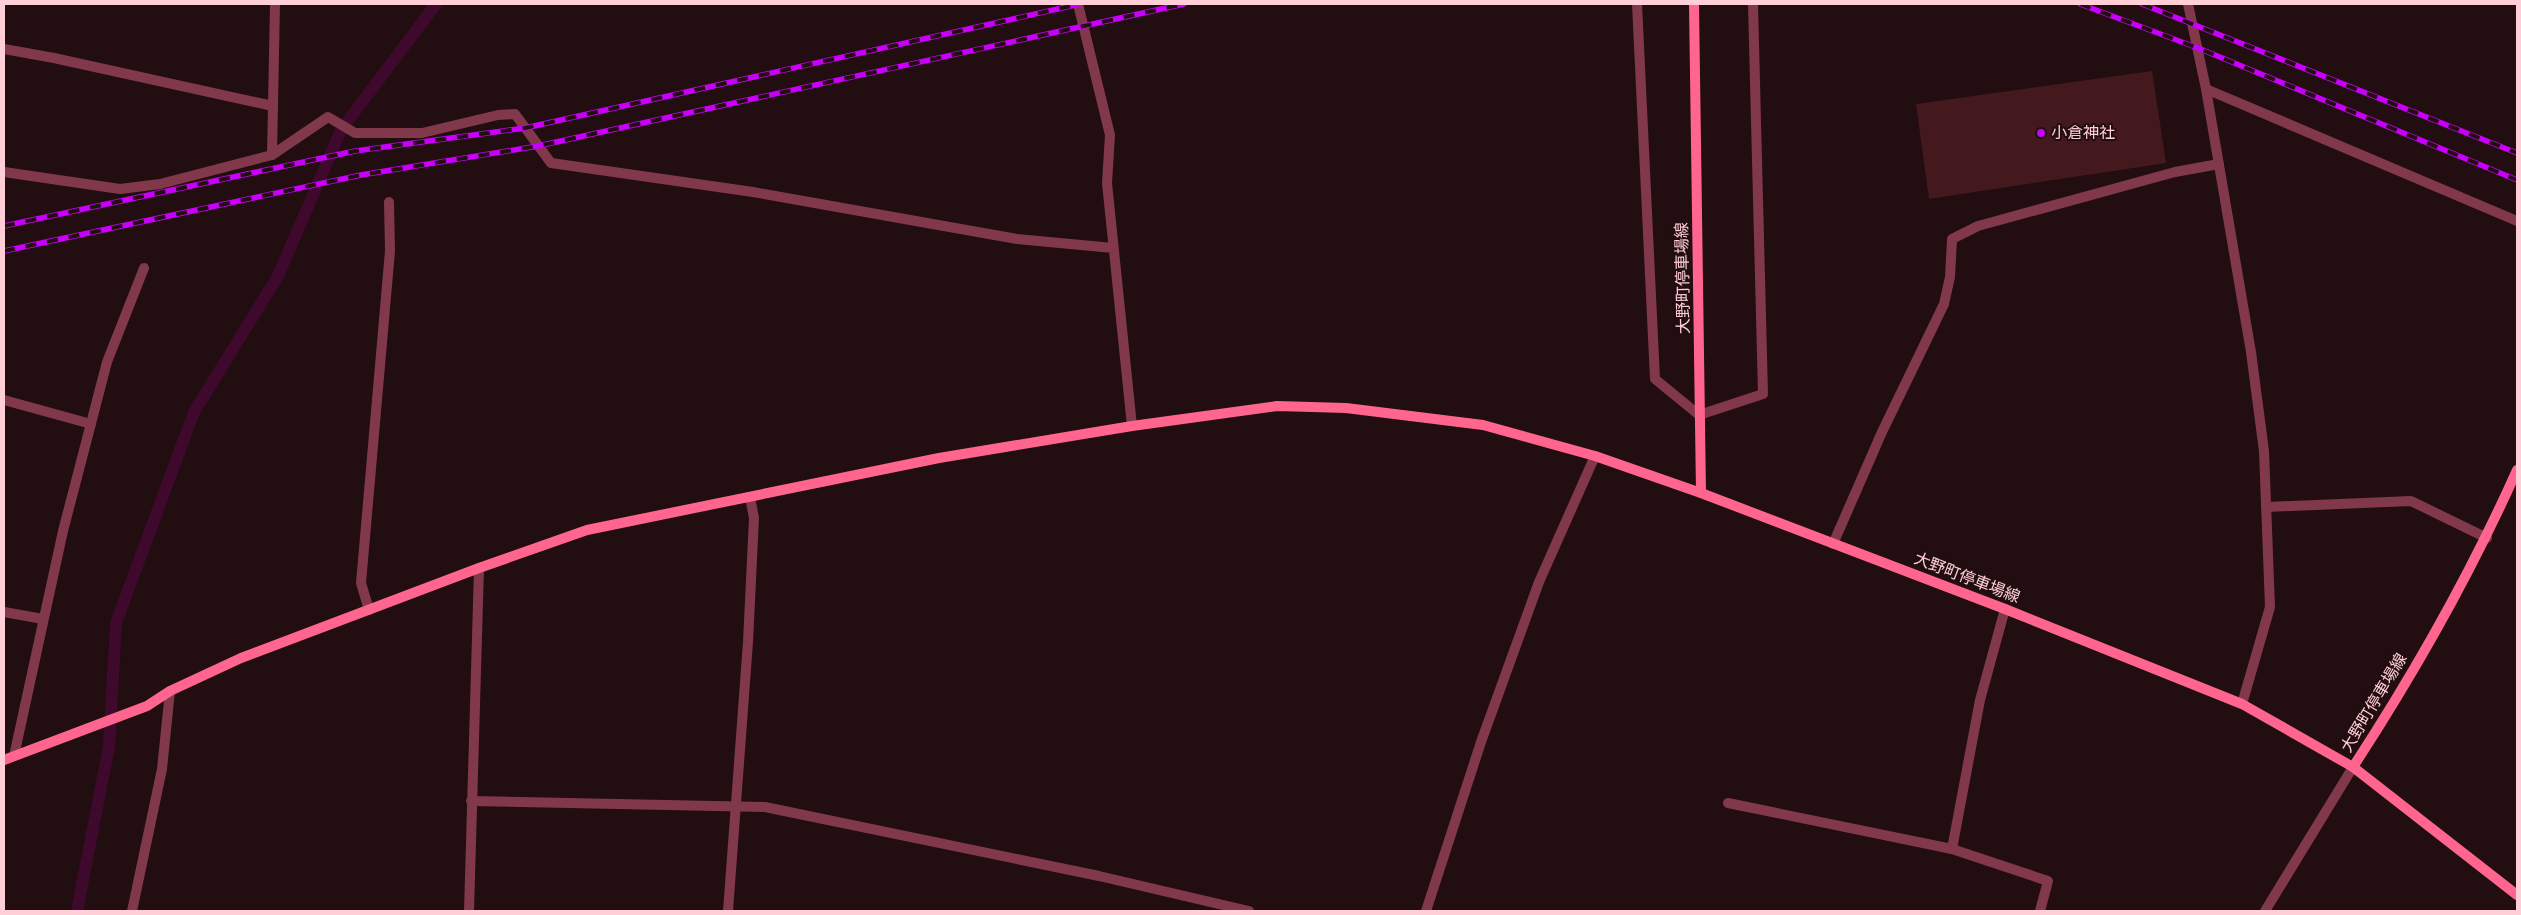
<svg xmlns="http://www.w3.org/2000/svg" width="2521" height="915" font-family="'Source Sans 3','Noto Sans JP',sans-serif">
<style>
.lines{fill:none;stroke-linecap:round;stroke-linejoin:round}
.stream{stroke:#3f092d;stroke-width:12}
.building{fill:#43191d}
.lane{stroke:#81384b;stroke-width:10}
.street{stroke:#81384b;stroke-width:10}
.secondary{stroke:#ff658f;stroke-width:10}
.rail-casing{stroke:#c900f9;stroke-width:5.5}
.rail{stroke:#220d10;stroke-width:4;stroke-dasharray:11;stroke-linecap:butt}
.poi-dot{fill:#c900f9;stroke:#220d10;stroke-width:2}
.labels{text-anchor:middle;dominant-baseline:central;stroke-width:4;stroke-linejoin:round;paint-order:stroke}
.poi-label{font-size:16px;fill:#ffced7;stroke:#220d10;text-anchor:start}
.street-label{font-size:16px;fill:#ffced7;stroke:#220d10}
</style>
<rect width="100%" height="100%" fill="#220d10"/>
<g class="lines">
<path class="stream" d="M 77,911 L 109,746 L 116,623 L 194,412 L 278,276 L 341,130 L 436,4"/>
</g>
<path class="building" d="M 2152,71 L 2166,163 L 1929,199 L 1916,104 Z"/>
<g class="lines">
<g class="lane">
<path d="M 2266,507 L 2411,501 L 2487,538"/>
<path d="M 1833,544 L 1882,432 L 1944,304 L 1950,277 L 1952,239 L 1978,226 L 2175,172 L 2219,164"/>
<path d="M 369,610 L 361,583 L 390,251 L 389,202"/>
<path d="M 1728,803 L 1952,849"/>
<path d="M 728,911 L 748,642 L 754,518 L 750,497"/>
</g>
<g class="street">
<path d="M 1078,4 L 1110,135 L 1107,183 L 1132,426"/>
<path d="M 1637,4 L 1655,379 L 1699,415 L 1763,394 L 1753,4"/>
<path d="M 2188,4 L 2206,89 L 2251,352 L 2264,451 L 2270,607 L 2242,704"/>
<path d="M 4,49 L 54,58 L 273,106"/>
<path d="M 2206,89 L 2517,221"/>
<path d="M 272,155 L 328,117 L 355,133 L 422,133 L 498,115 L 515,114 L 551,163 L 753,192 L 1017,239 L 1113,248"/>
<path d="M 4,172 L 120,189 L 160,184 L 272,155 L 275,4"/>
<path d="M 4,400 L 91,424"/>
<path d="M 2005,609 L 1980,700 L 1952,849 L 2048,881 L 2040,911"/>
<path d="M 4,612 L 43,619"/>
<path d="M 14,756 L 63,531 L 107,362 L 144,268"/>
<path d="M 471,801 L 765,807 L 1099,876 L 1249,911"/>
<path d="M 132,911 L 162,769 L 170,691"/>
<path d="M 469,911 L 479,568"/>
<path d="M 1426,911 L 1481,742 L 1539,582 L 1595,456"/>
<path d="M 2265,911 L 2353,767"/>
</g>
<g class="secondary">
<path d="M 1694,4 L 1701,493"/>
<path d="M 4,760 L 147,706 L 170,691 L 241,658 L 479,568 L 587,530 L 939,458 L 1132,426 L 1277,406 L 1346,408 L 1483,425 L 1595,456 L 1701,493 L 2005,609 L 2242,704 L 2353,767 L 2517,895"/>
<path d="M 2353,767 C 2415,672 2471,573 2517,470"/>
</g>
<g class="rail-casing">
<g id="rail">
<path d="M 2080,4 L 2198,48 L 2517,180"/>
<path d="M 2142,4 L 2517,153"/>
<path d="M 4,226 L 355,151 L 525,128 L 1080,4"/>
<path d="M 4,251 L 361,175 L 538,146 L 1184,4"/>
</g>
</g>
<use href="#rail" class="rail"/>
</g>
<circle class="poi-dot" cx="2041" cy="133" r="5"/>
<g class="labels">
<g class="poi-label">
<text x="2051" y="133">小倉神社</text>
</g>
<g class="street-label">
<text transform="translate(1683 278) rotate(-91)">大野町停車場線</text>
<text transform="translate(1967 578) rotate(21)">大野町停車場線</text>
<text transform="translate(2374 703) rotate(-59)">大野町停車場線</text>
</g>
</g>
<rect width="2521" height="915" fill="none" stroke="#ffced7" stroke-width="10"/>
</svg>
